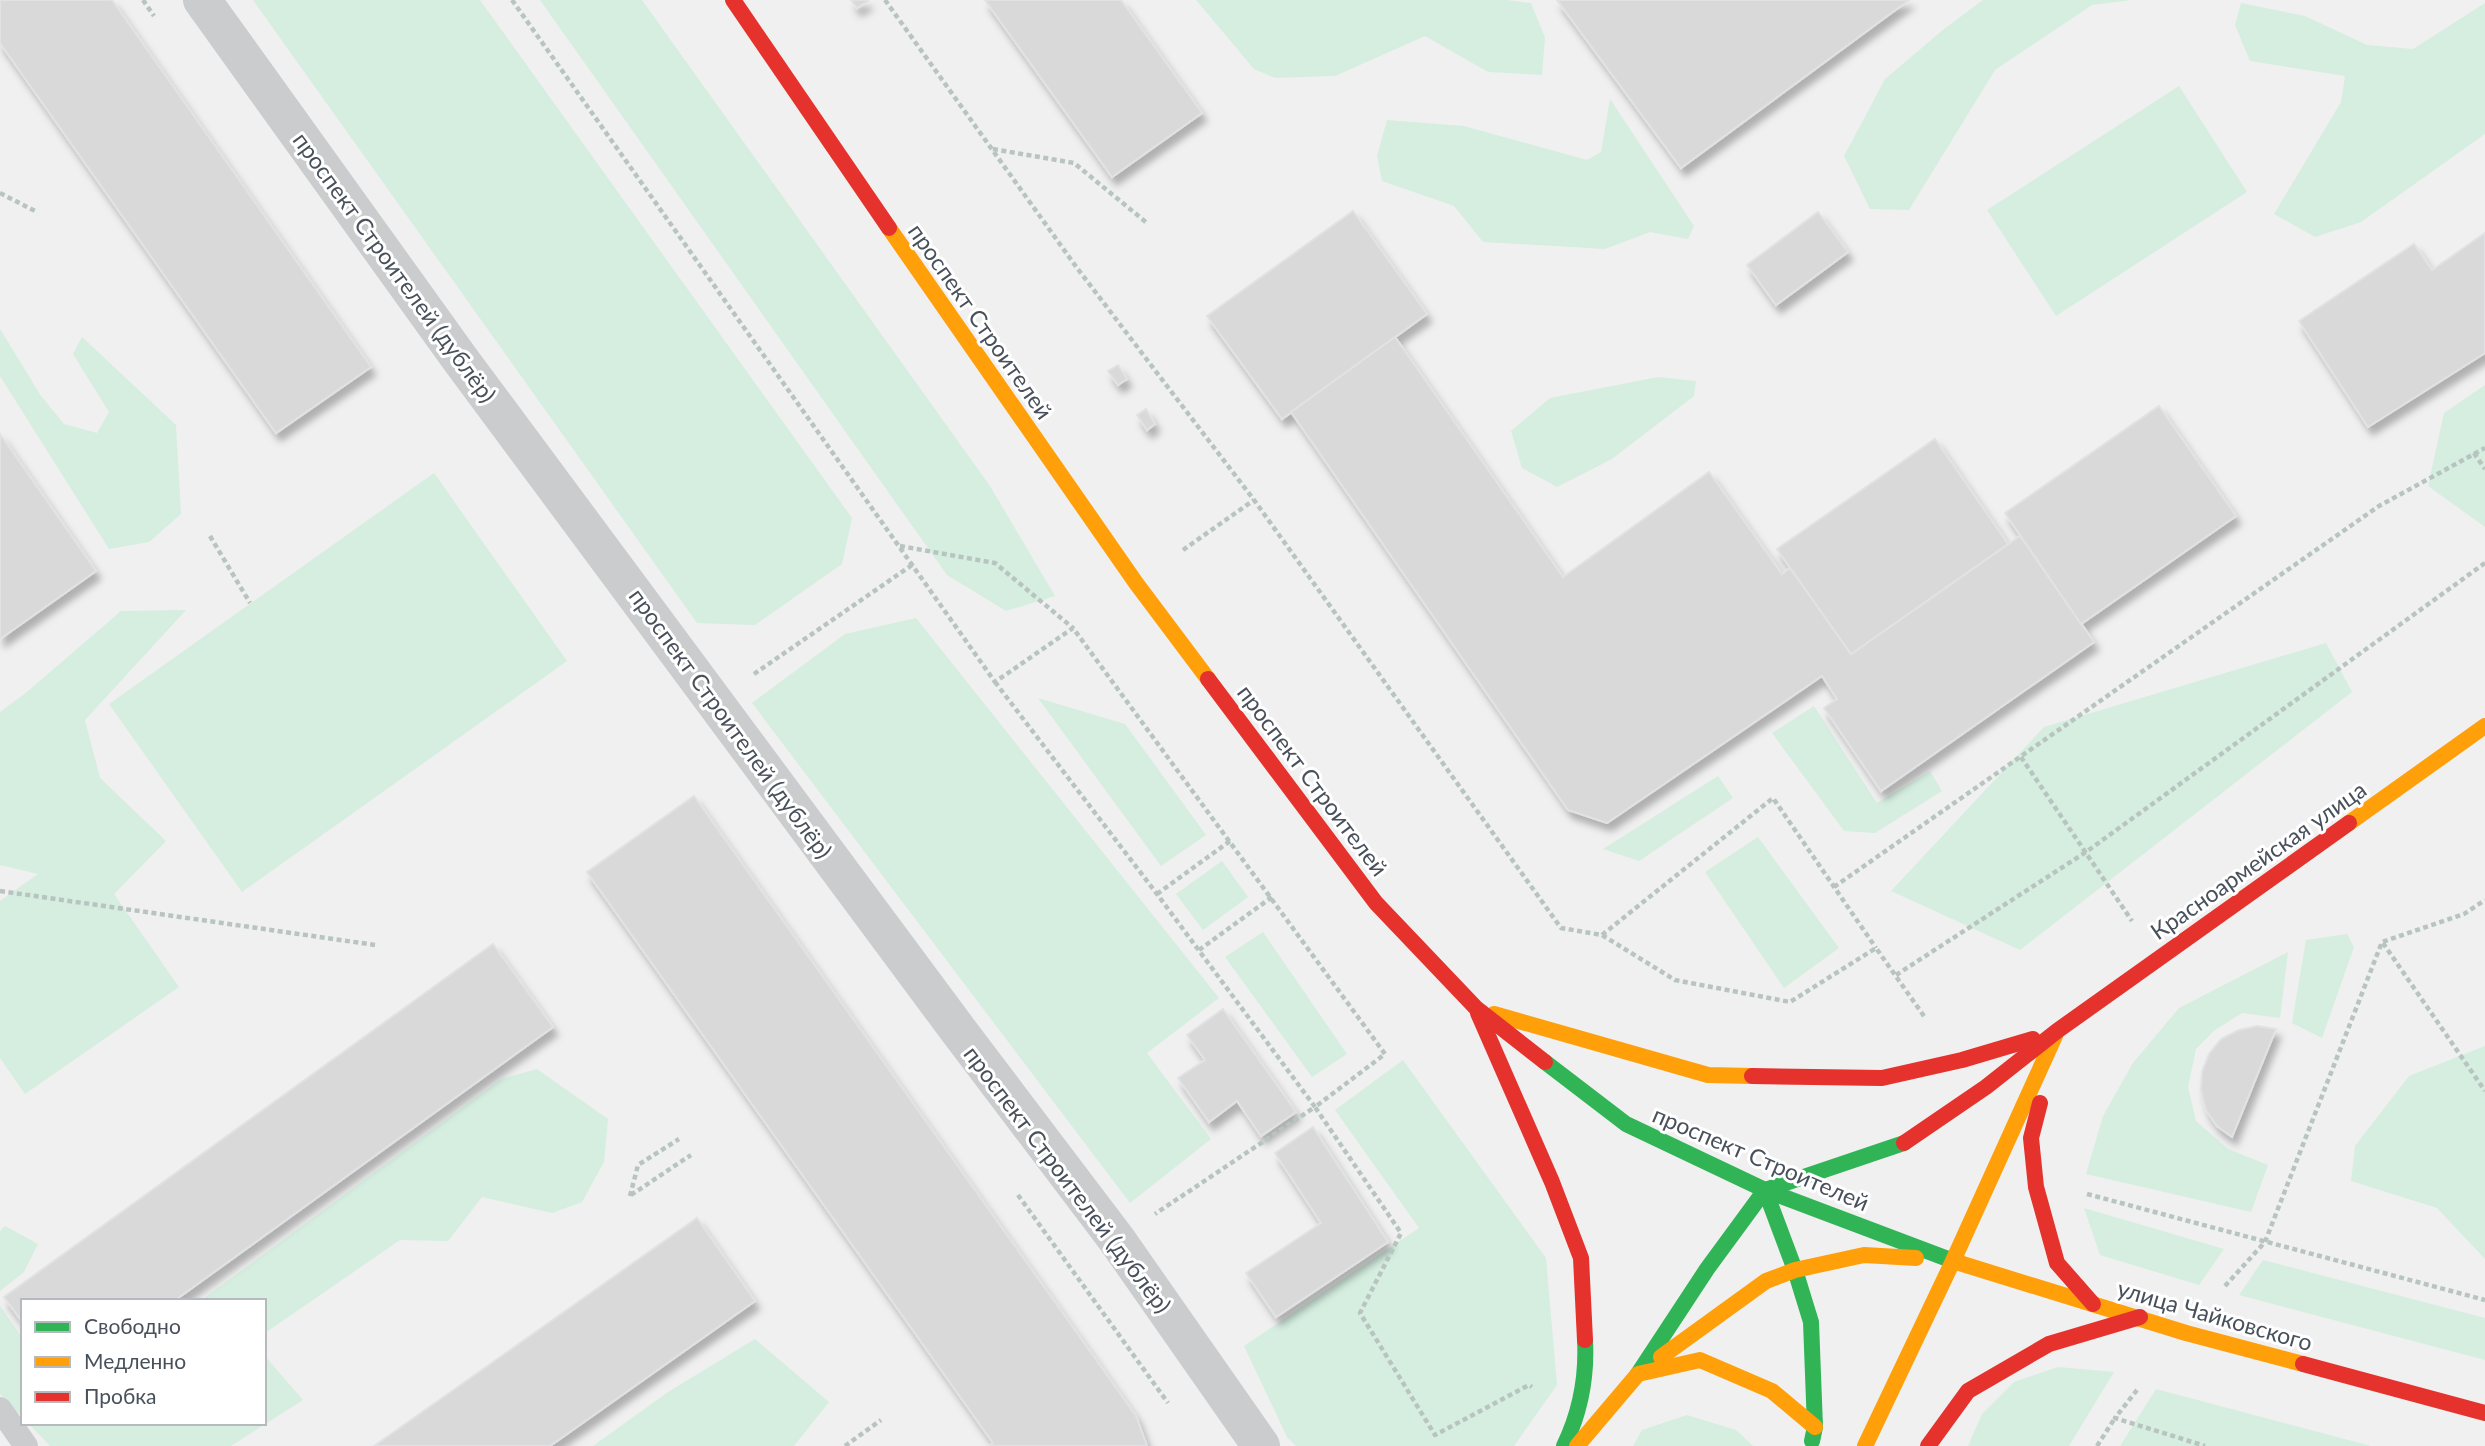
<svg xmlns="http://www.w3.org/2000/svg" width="2485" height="1446" font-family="Lato,sans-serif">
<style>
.green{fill:#d5eee0}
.building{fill:#d9d9da;stroke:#e1e2e3;stroke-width:2;filter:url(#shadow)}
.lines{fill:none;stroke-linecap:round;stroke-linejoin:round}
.path{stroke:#b8c4c0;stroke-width:4.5;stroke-dasharray:5 3.5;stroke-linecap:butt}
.lane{stroke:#caccce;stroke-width:24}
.street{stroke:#caccce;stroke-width:38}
.fast{stroke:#30b455;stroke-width:16}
.slow{stroke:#ff9f0a;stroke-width:16}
.jam{stroke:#e5322d;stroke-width:16}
.labels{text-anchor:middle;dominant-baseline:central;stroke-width:6;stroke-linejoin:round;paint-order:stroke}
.street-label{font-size:23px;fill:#48515b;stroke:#fff}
</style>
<defs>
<filter id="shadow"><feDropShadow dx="4.5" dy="8" stdDeviation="3.5" flood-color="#0004"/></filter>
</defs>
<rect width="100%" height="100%" fill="#f0f0f0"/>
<g class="green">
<path d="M 253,0 L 480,0 L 852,518 L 842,564 L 755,625 L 697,623 Z"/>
<path d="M 540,0 L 642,0 L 990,486 L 1055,596 L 1006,611 L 947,575 Z"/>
<path d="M 1196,0 L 1506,0 L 1531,3 L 1545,38 L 1542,75 L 1488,72 L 1425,36 L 1335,76 L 1275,78 L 1254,69 Z"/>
<path d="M 1983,0 L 2132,0 L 2092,5 L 1995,70 L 1909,210 L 1870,209 L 1844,156 L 1885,79 L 1944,29 Z"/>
<path d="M 2241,3 L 2305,16 L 2367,45 L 2413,49 L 2485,3 L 2485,134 L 2361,222 L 2315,237 L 2274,214 L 2341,102 L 2345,76 L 2250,61 L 2235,25 Z"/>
<path d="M 2179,86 L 2247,192 L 2056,316 L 1987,210 Z"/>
<path d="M 1610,99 L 1694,226 L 1688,239 L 1650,232 L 1605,249 L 1483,242 L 1454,206 L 1382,181 L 1377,156 L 1387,120 L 1464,126 L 1587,160 L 1601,152 Z"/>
<path d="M 0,329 L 41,396 L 64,424 L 97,433 L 109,412 L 73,354 L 82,337 L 176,425 L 181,514 L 149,542 L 109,549 L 0,376 Z"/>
<path d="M 1658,377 L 1696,381 L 1694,396 L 1612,459 L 1557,487 L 1522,468 L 1511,431 L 1550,398 Z"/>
<path d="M 2485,385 L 2485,527 L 2428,486 L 2444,413 Z"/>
<path d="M 434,473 L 567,661 L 242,892 L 109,704 Z"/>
<path d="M 186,610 L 85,720 L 100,778 L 166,841 L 114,894 L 179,987 L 25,1094 L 0,1058 L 0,901 L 38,874 L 0,865 L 0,712 L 27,692 L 121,611 Z"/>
<path d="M 916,618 L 1219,998 L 1147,1053 L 1211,1139 L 1130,1203 L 752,703 L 845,634 Z"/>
<path d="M 2326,643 L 2352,692 L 2020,950 L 1891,891 L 2044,727 Z"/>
<path d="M 1038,698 L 1125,724 L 1206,835 L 1161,866 Z"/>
<path d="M 1814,706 L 1877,803 L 1930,771 L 1942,791 L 1875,833 L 1844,831 L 1772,733 Z"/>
<path d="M 1718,776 L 1733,798 L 1639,861 L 1603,849 Z"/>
<path d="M 1758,837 L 1839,948 L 1784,988 L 1705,872 Z"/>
<path d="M 1222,861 L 1248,897 L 1203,930 L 1176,894 Z"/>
<path d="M 1263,932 L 1347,1054 L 1312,1077 L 1225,957 Z"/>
<path d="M 2347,934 L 2354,947 L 2322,1038 L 2292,1023 L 2306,940 Z"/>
<path d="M 2288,952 L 2280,1018 L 2242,1013 L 2215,1030 L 2196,1049 L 2188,1087 L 2196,1121 L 2228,1149 L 2268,1165 L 2251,1212 L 2086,1174 L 2103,1116 L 2133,1063 L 2179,1008 Z"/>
<path d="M 2485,1046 L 2485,1259 L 2437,1208 L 2351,1181 L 2355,1146 L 2409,1076 Z"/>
<path d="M 1403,1060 L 1546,1258 L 1557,1385 L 1514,1446 L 1296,1446 L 1287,1437 L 1244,1346 L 1419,1228 L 1335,1110 Z"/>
<path d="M 537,1069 L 608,1119 L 604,1162 L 582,1202 L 552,1213 L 482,1197 L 448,1241 L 400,1240 L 265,1333 L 264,1338 L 264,1301 L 200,1301 L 501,1079 Z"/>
<path d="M 2084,1208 L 2224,1249 L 2199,1285 L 2100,1255 Z"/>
<path d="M 5,1226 L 38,1244 L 24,1272 L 0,1291 L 0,1231 Z"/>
<path d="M 2263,1260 L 2485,1318 L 2485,1360 L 2239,1295 Z"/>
<path d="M 0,1306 L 23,1339 L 23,1418 L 0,1394 Z"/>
<path d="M 755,1339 L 829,1402 L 794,1446 L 593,1446 L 668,1392 Z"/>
<path d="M 264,1355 L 303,1400 L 231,1446 L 50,1446 L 28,1423 L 264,1423 Z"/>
<path d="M 2058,1367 L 2114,1372 L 2069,1446 L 1968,1446 L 1982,1414 L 2014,1382 Z"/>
<path d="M 2156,1389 L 2371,1446 L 2120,1446 Z"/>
<path d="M 1687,1415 L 1736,1430 L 1753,1446 L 1633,1446 L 1642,1430 Z"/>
</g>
<g class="building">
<path d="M 0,0 L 112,0 L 371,367 L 276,433 L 0,43 Z"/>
<path d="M 851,0 L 867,0 L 868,1 L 857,8 Z"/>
<path d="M 985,0 L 1121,0 L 1202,113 L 1112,177 Z"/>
<path d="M 1557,0 L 1909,0 L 1681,168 Z"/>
<path d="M 1353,211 L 1427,314 L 1282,419 L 1207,316 Z"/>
<path d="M 1818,212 L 1848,252 L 1776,305 L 1747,265 Z"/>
<path d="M 2485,233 L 2485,353 L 2368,427 L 2299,321 L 2414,244 L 2432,270 Z"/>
<path d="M 1395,337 L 1563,577 L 1709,472 L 1782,574 L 1790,568 L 1851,654 L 2020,536 L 2094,642 L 1881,791 L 1824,708 L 1837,699 L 1822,676 L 1607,823 L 1568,810 L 1291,412 Z"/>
<path d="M 1118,365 L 1127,379 L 1118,385 L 1108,371 Z"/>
<path d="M 2159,406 L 2236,516 L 2081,624 L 2005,513 Z"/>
<path d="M 1146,409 L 1155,424 L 1147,430 L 1137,415 Z"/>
<path d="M 0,434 L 96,571 L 0,639 Z"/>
<path d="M 1935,439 L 2008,544 L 1851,654 L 1777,549 Z"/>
<path d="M 694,796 L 1136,1416 L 1147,1446 L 989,1446 L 993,1443 L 587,872 Z"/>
<path d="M 493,944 L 553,1027 L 174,1301 L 23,1301 L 23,1323 L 4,1297 Z"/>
<path d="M 1223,1009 L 1296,1112 L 1261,1136 L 1237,1101 L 1209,1122 L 1178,1078 L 1205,1060 L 1187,1035 Z"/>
<path d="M 2257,1026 L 2276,1029 L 2232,1137 L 2217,1126 L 2206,1110 L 2201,1091 L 2202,1072 L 2209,1054 L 2221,1039 L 2239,1030 Z"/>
<path d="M 1313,1127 L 1388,1242 L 1276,1317 L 1246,1273 L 1321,1223 L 1275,1153 Z"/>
<path d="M 697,1218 L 755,1301 L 550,1446 L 374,1446 Z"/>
</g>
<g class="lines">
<g class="path">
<path d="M 143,0 L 154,16"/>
<path d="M 512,0 L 995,682 L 1073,628 L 1385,1054 L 1315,1107 L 1401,1233 L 1360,1313 L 1435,1435 L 1529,1385 L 1532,1387"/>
<path d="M 885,0 L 1077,268 L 1254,500 L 1561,928 L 1602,935 L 1675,980 L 1790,1002 L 1876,948 L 1926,1019"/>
<path d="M 993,149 L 1074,163 L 1147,223"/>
<path d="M 0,193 L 35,211"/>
<path d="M 2474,453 L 2485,469"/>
<path d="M 210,536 L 250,603"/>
<path d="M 900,546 L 995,563 L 1073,628"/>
<path d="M 1183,550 L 1254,500"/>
<path d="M 754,674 L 912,565"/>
<path d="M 995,682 L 1157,894 L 1315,1107 L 1155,1214"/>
<path d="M 2021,757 L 2132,921"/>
<path d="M 1834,887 L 2379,506 L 2485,448"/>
<path d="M 0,891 L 375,945"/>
<path d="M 1157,894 L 1230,841"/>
<path d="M 1602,935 L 1773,798 L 1876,948"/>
<path d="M 2383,943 L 2485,1091"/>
<path d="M 1199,950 L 1272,897"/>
<path d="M 1896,975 L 2086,852 L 2485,563"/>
<path d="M 2087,1194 L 2485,1300"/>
<path d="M 631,1195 L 691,1155"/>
<path d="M 1018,1195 L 1168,1403"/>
<path d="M 630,1196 L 638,1165 L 679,1139"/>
<path d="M 2225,1286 L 2265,1242 L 2382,942 L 2464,914 L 2485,900"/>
<path d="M 2137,1390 L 2115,1418 L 2205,1446"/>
<path d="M 845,1446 L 881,1420"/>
<path d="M 2097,1446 L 2115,1418"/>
</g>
<path class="lane" d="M 0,1409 L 26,1446"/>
<path class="street" d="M 202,0 L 460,359 L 958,1030 L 1117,1240 L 1261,1446"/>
<g class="fast">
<path d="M 1545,1062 L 1626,1124 L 1765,1190 L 1956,1262"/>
<path d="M 1765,1190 L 1795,1270 L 1811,1322 L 1815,1427 L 1812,1441"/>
<path d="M 1638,1374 L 1707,1269 L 1765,1190 L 1904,1143"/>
<path d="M 1564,1446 C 1580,1413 1587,1377 1585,1340"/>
</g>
<g class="slow">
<path d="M 889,228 L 1136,583 L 1208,679"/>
<path d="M 2349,823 L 2485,726"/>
<path d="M 1494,1014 L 1708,1075 L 1752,1076"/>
<path d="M 1956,1262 L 2186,1333 L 2303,1364"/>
<path d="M 1661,1357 L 1766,1281 L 1795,1270 L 1864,1255 L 1916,1258"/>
<path d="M 1577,1446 L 1638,1374 L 1700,1360 L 1772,1391 L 1815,1427"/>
<path d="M 1865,1446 L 1953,1261 L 2055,1036"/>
</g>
<g class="jam">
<path d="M 733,0 L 889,228"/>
<path d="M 1208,679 L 1376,903 L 1476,1008 L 1545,1062"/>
<path d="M 1478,1013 L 1552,1182 L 1581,1258 L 1585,1340"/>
<path d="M 1752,1076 L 1882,1078 L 1962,1060 L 2033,1039"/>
<path d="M 2040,1103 L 2031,1138 L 2036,1187 L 2057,1263 L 2093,1304"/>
<path d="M 1904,1143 L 1986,1087 L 2057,1031 L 2349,823"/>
<path d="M 2303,1364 L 2485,1413"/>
<path d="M 1928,1446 L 1968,1391 L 2049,1344 L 2140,1317"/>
</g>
</g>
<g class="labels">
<g class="street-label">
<text transform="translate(395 267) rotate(54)">проспект Строителей (дублёр)</text>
<text transform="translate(981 321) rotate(55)">проспект Строителей</text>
<text transform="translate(731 723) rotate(54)">проспект Строителей (дублёр)</text>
<text transform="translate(1313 780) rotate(53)">проспект Строителей</text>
<text transform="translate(2258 860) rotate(-35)">Красноармейская улица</text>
<text transform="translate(1761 1158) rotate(23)">проспект Строителей</text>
<text transform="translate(1068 1179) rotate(53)">проспект Строителей (дублёр)</text>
<text transform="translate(2215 1315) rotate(16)">улица Чайковского</text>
</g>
</g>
<rect x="21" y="1299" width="245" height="126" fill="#ffffff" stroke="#b6b9bd" stroke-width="2"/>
<rect x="35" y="1322" width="35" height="10" fill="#30b455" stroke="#b6b9bd" stroke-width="2"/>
<text x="84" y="1334" font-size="21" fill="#48515b">Свободно</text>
<rect x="35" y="1357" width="35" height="10" fill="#ff9f0a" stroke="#b6b9bd" stroke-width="2"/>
<text x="84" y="1369" font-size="21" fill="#48515b">Медленно</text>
<rect x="35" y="1392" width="35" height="10" fill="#e5322d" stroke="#b6b9bd" stroke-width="2"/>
<text x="84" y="1404" font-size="21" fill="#48515b">Пробка</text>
</svg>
